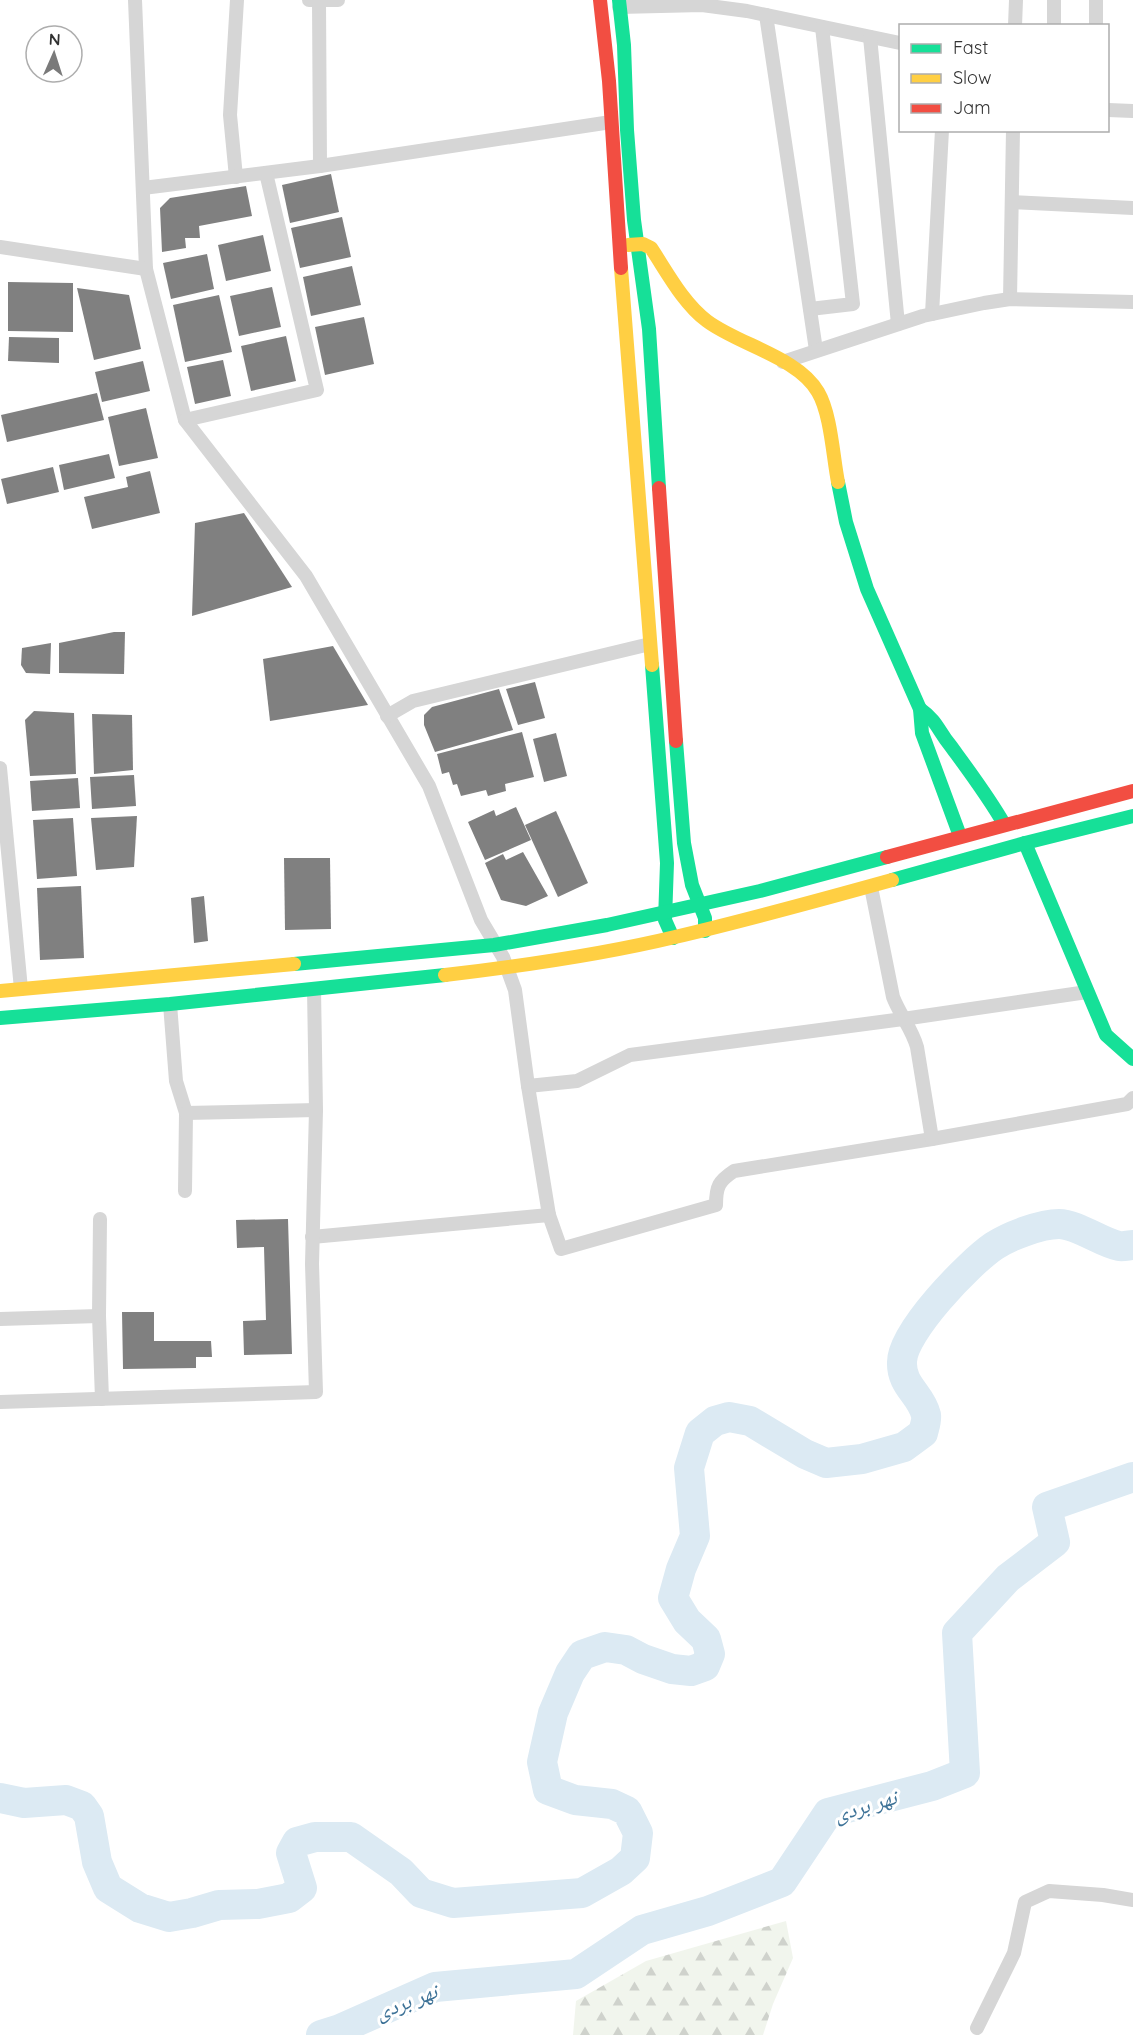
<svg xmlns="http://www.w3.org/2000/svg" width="1133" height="2035" font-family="Quicksand,'Noto Naskh Arabic',sans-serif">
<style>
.forest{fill:url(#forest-firs)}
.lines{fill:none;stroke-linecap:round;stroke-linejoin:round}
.river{stroke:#dceaf3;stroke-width:30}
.building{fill:#808080}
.street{stroke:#d6d6d6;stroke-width:14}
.fast{stroke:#16e098;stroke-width:14}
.slow{stroke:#ffcf43;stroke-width:14}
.jam{stroke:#f24e42;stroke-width:14}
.labels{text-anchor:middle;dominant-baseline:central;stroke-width:6;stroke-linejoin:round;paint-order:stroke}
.water-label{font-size:21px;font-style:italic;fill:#3d7297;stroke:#fff}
</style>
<defs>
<pattern id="forest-firs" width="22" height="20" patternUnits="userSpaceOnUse" patternTransform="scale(1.5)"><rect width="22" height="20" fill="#f1f5ed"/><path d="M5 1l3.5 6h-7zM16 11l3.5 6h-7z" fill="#cfd2cc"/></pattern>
</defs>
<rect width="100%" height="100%" fill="#fff"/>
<path class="forest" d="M 786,1921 L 793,1958 L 773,2004 L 763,2035 L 573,2035 L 576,2001 L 646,1961 Z"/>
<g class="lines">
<g class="river">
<path d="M 0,1798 L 24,1803 L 66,1800 L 82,1806 L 89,1816 L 97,1862 L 108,1888 L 140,1908 L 169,1917 L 192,1913 L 219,1905 L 258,1904 L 289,1898 L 302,1888 L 291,1853 L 297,1842 L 315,1837 L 351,1837 L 401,1872 L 421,1893 L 453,1903 L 582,1893 L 621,1871 L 635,1858 L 638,1833 L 627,1811 L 612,1804 L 575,1800 L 548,1790 L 542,1762 L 553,1713 L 570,1673 L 582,1655 L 605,1647 L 626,1650 L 643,1659 L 672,1669 L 691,1671 L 705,1666 L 710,1654 L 706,1639 L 687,1621 L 673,1598 L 681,1569 L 695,1536 L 689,1468 L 700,1433 L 715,1421 L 729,1417 L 750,1421 L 805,1454 L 826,1463 L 862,1459 L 904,1447 L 923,1433 C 924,1428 927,1421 926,1415 C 921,1394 901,1386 902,1362 C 902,1332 969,1263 994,1246 C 1009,1236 1041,1224 1059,1224 C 1077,1224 1102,1243 1119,1246 C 1123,1247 1129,1245 1133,1245"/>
<path d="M 321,2035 L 340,2029 L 435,1987 L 576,1974 L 642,1930 L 708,1911 L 782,1882 L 828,1813 L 932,1786 L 965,1773 L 957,1633 L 1008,1578 L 1055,1542 L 1047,1507 L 1133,1477"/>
</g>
</g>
<g class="building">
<path d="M 331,174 L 339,212 L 290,223 L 282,185 Z"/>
<path d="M 246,186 L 252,216 L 199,226 L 200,238 L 185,238 L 186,248 L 162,252 L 160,208 L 170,198 Z"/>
<path d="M 342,217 L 351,257 L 300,268 L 291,228 Z"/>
<path d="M 263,235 L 271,271 L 226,281 L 218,245 Z"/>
<path d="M 207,254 L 214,289 L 171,299 L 163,263 Z"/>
<path d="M 352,266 L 361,305 L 311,316 L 303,277 Z"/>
<path d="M 8,282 L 73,283 L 73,332 L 8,331 Z"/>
<path d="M 272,287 L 281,327 L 239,336 L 230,296 Z"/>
<path d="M 77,288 L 129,295 L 141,349 L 94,360 Z"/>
<path d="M 219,295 L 232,352 L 185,362 L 173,305 Z"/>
<path d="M 364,317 L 374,364 L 325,375 L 315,327 Z"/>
<path d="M 286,336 L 296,381 L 251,391 L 241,346 Z"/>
<path d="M 9,337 L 59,338 L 59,363 L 8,361 Z"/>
<path d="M 223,360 L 231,396 L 195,404 L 187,367 Z"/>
<path d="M 143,361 L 150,391 L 102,402 L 95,372 Z"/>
<path d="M 97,393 L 104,420 L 7,442 L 1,415 Z"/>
<path d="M 146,408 L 158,458 L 119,466 L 108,417 Z"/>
<path d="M 109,454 L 115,478 L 64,490 L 59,465 Z"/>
<path d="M 53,467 L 59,492 L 7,504 L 1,479 Z"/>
<path d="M 150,471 L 160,513 L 92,529 L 84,497 L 128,487 L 126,477 Z"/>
<path d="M 244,513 L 292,587 L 192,616 L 195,523 Z"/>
<path d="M 114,632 L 125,632 L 124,674 L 59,673 L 59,643 Z"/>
<path d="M 51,643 L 50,674 L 26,673 L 21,665 L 22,648 Z"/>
<path d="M 333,646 L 368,705 L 270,721 L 263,659 Z"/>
<path d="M 535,682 L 545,718 L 518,725 L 506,689 Z"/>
<path d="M 499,689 L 513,730 L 435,752 L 424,725 L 424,715 L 432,707 Z"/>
<path d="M 34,711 L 74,713 L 76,774 L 30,776 L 25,720 Z"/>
<path d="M 92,714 L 132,715 L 133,770 L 94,774 Z"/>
<path d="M 522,732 L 534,777 L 505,784 L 506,791 L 488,796 L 486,790 L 461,796 L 457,784 L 453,785 L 449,772 L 442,774 L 437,754 Z"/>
<path d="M 556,733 L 567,776 L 544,782 L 533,739 Z"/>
<path d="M 134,775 L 136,806 L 92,809 L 90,777 Z"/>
<path d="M 78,778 L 80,808 L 32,811 L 30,781 Z"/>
<path d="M 516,807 L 531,840 L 485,860 L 468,822 L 494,810 L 496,816 Z"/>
<path d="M 556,811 L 588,883 L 558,897 L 525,825 Z"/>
<path d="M 137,816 L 134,867 L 96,870 L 91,818 Z"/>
<path d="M 73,818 L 77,876 L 37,879 L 33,820 Z"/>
<path d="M 523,852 L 548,896 L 526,906 L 501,900 L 485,863 L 503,854 L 506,860 Z"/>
<path d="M 284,858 L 330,858 L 331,929 L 285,930 Z"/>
<path d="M 81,886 L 84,958 L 40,960 L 37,888 Z"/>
<path d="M 204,896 L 208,941 L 194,943 L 191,898 Z"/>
<path d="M 288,1219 L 292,1354 L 244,1355 L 243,1321 L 266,1320 L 264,1247 L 237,1248 L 236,1220 Z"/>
<path d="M 122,1312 L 154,1312 L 154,1341 L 211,1341 L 212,1357 L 196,1357 L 196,1368 L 123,1369 Z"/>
</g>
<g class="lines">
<g class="street">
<path d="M 135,0 L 146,269 L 185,420 L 306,576 L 429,786 L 481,920 L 503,957 L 515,990 L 528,1086 L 549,1215 L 561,1249 L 716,1205 C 716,1186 719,1181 734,1171 L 932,1139 L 1127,1104 L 1133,1098"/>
<path d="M 309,0 L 338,0"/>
<path d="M 319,1 L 320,166"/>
<path d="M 619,7 L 702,5 L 747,11 L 900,43"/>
<path d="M 766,15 L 816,350"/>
<path d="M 1015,26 L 1016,0"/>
<path d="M 1054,26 L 1054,0"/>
<path d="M 1096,26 L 1096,0"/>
<path d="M 870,37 L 898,324"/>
<path d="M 1108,110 L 1133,111"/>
<path d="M 236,177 L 230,115 L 237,0"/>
<path d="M 143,188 L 320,166 L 611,122"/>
<path d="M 1012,202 L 1133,208"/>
<path d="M 0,247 L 146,269"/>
<path d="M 1010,299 L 1013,130"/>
<path d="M 810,309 L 853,304 L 822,27"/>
<path d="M 932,314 L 942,130"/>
<path d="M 783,362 L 923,316 L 984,303 L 1010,299 L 1133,302"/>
<path d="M 185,420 L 317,390 L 266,173"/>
<path d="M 387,716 L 413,701 L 650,644"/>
<path d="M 0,768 L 21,989"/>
<path d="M 871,887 L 893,997 C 900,1015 912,1029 917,1047 L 932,1139"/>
<path d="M 170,1004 L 176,1081 L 186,1113 L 185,1191"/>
<path d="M 528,1086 L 577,1081 L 630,1055 L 903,1019 L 1087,992"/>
<path d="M 186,1113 L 316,1110"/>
<path d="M 100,1219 L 99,1316 L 102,1399"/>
<path d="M 312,1237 L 549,1215"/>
<path d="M 0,1319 L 99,1316"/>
<path d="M 0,1402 L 316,1392 L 312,1264 L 316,1110 L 314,989"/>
<path d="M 977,2028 L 1014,1953 L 1025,1902 L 1049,1891 L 1103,1895 L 1133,1900"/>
</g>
<g class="fast">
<path d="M 619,0 L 624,45 L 627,130 L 634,220 L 649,329 L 659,488"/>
<path d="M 838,482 L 846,522 L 867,589 L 920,709 L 922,733 L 960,836"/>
<path d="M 652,665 L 667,863 L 665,920 L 673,938"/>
<path d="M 920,709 C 938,722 937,729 950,745 C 969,771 988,796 1004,824"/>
<path d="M 676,741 L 684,843 L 692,885 L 705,918 L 705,931"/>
<path d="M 1025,843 L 1106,1035 L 1133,1059"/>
<path d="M 892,880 L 1025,843 L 1133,816"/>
<path d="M 294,964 L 494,945 L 607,925 L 760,891 L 887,857"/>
<path d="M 0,1018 L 170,1004 L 445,975"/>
</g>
<g class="slow">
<path d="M 628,245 L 643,244 L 651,248 C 667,272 683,303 707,321 C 739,345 798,357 818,392 C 831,414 833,457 838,482"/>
<path d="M 621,268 L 652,665"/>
<path d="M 445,975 C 522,966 600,955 675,937 C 748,920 820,900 892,880"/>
<path d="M 0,991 L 294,964"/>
</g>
<g class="jam">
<path d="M 600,0 L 609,81 L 621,268"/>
<path d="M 659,488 L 676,741"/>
<path d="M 887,857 L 1133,791"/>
</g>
</g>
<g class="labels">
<g class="water-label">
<text transform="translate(865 1805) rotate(-17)">نهر بردى</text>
<text transform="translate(406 2001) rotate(-21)">نهر بردى</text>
</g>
</g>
<rect x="899" y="24" width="210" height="108" fill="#ffffff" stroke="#adadad" stroke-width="1.5"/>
<rect x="911" y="44" width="30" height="9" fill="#16e098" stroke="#adadad" stroke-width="1.5"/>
<text x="953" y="54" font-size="18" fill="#323232">Fast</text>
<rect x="911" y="74" width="30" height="9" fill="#ffcf43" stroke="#adadad" stroke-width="1.5"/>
<text x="953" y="84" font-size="18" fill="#323232">Slow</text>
<rect x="911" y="104" width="30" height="9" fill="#f24e42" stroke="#adadad" stroke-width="1.5"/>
<text x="953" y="114" font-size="18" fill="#323232">Jam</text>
<g transform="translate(54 54) rotate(3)"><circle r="28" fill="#ffffff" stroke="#adadad" stroke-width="1.5"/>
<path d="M0-4.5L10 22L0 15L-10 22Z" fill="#7a7a7a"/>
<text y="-9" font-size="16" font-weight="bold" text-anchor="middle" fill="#323232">N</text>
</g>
</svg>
